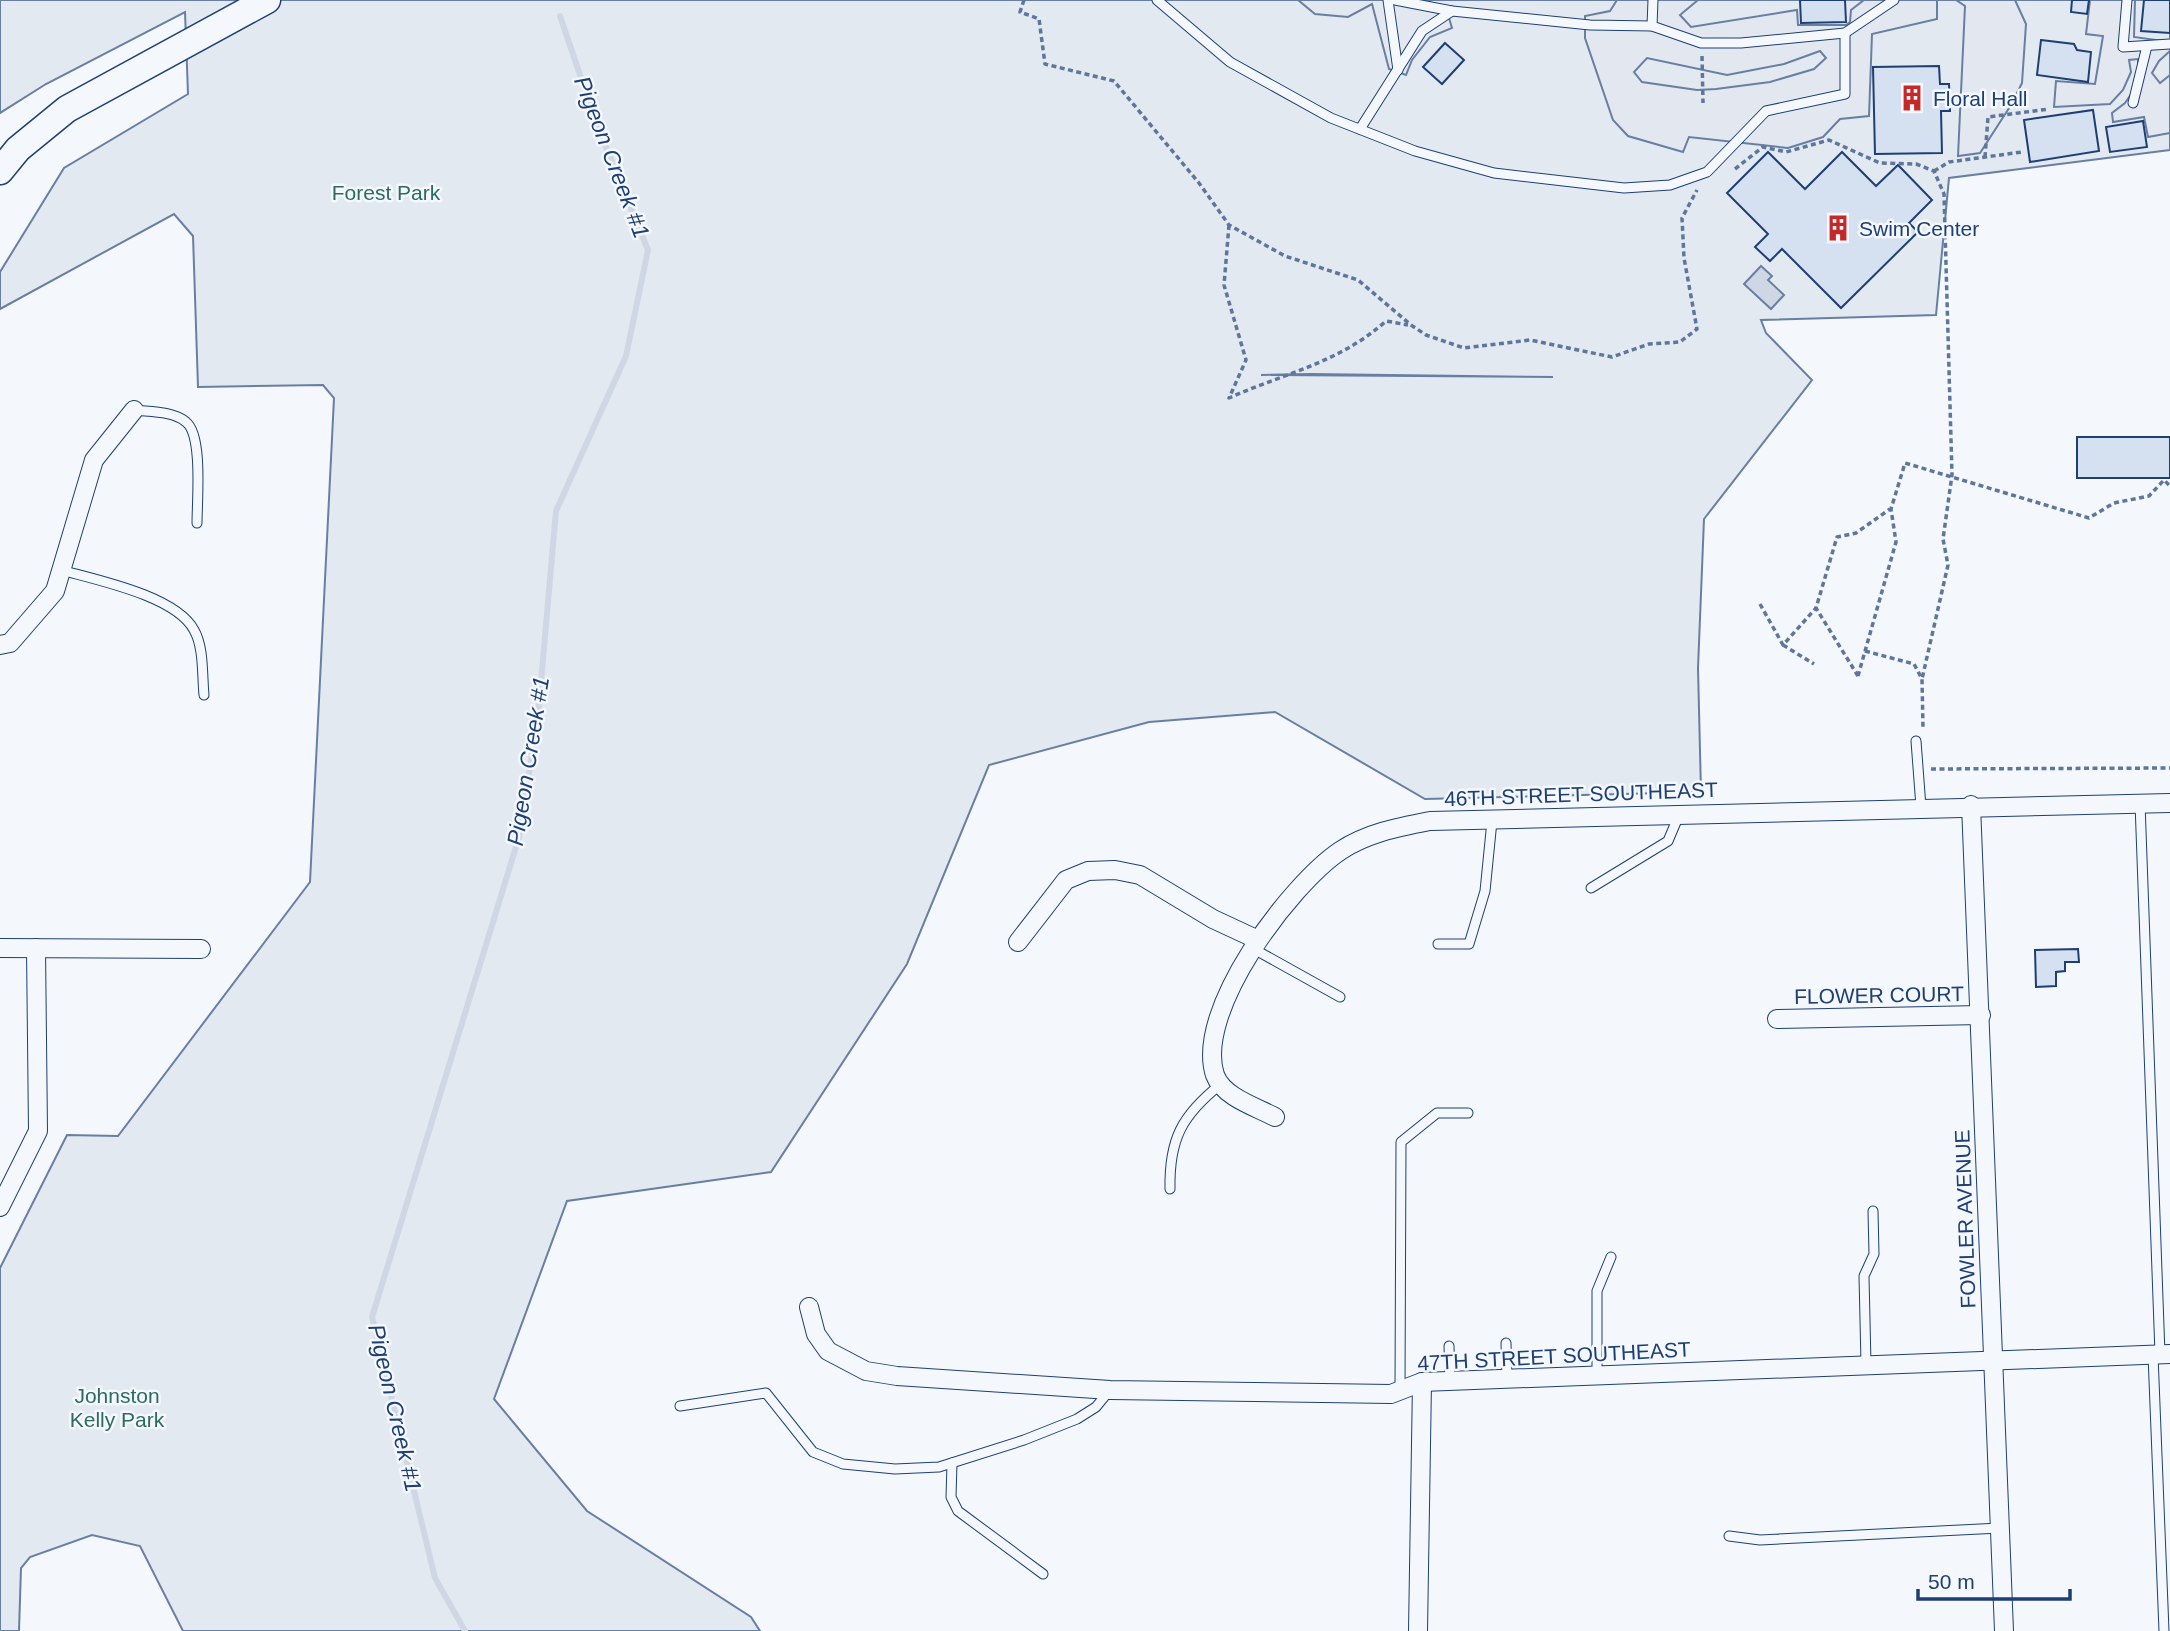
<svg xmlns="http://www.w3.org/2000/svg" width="2170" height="1631" font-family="Helvetica,sans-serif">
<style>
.green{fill:#e3e9f0;stroke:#687fa3;stroke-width:2;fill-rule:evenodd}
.parking{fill:#e3e8f0;stroke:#687fa3;stroke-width:2;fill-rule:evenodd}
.water{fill:#cfd7e4;stroke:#687fa3;stroke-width:2}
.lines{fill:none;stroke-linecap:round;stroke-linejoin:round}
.stream{stroke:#cfd7e4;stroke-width:6}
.building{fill:#d5e0f0;stroke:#1d3f73;stroke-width:2}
.lane-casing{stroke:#1d3f73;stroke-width:11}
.street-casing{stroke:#1d3f73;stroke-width:20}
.secondary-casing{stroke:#1d3f73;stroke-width:29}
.path{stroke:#5e769c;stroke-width:3.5;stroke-dasharray:5 3.5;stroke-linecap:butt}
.lane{stroke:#f4f7fb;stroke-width:9}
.street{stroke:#f4f7fb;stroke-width:18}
.secondary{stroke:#f4f7fb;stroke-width:26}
.labels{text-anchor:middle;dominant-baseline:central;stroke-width:5;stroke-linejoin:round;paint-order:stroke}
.poi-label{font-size:21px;fill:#1d3f73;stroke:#f4f7fb;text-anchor:start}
.park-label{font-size:21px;fill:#2c6c60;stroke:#f4f7fb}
.street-label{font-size:21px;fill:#1d3f73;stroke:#f4f7fb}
.water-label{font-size:23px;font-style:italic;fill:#1d3f73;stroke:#f4f7fb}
</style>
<rect width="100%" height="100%" fill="#f4f7fb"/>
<path class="green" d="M 0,0 L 2170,0 L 2170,150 L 1949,178 L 1936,315 L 1761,320 L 1766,333 L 1812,380 L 1704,519 L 1698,668 L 1701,792 L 1425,799 L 1275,712 L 1149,722 L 989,765 L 907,964 L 771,1172 L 567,1201 L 494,1399 L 587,1511 L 751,1617 L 760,1631 L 183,1631 L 140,1546 L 92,1535 L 30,1557 L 21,1568 L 19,1631 L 0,1631 L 0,1268 L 67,1135 L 118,1136 L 310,882 L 334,398 L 323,385 L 198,387 L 193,236 L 174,214 L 0,309 L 0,272 L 64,168 L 188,94 L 185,12 L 46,84 L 0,113 ZM 1310,374 L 1552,377 L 1553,377 L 1261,375 Z"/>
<g class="parking">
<path d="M 1298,0 L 1424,0 L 1446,8 L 1452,28 L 1430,37 L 1412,60 L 1406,75 L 1389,69 L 1372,4 L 1348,17 L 1315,14 Z"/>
<path d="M 1617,0 L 1698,0 L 1680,15 L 1691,27 L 1797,10 L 1798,25 L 1846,25 L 1850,22 L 1851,10 L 1864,0 L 1937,0 L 1937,19 L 1872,34 L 1869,116 L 1840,119 L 1823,137 L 1788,148 L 1689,137 L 1683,152 L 1628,136 L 1613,120 L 1585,38 L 1585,16 L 1610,11 ZM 1820,51 L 1826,58 L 1814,69 L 1770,82 L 1716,89 L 1697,90 L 1642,82 L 1634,72 L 1647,58 L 1727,75 L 1784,64 Z"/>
<path d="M 1956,0 L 2015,0 L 2026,24 L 2022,83 L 2011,105 L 1980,153 L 1958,156 L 1965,6 Z"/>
<path d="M 2090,0 L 2135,0 L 2134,37 L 2170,42 L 2170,51 L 2159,61 L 2152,73 L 2160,83 L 2170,75 L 2170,133 L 2148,137 L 2144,117 L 2113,122 L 2112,113 L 2125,103 L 2138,84 L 2138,59 L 2129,60 L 2131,72 L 2123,90 L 2110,104 L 2054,107 L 2056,81 L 2095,84 L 2103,36 L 2086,34 Z"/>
</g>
<path class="water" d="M 1761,266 L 1772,276 L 1768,280 L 1784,295 L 1771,309 L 1744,284 Z"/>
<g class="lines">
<path class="stream" d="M 465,1631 L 435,1578 L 372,1317 L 519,837 L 538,716 L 556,511 L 626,356 L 648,250 L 597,125 L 560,16"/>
</g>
<g class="building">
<path d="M 1800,0 L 1845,0 L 1846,22 L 1801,23 Z"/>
<path d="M 2072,0 L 2089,0 L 2087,14 L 2071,12 Z"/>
<path d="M 2144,0 L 2170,0 L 2170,33 L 2141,31 Z"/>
<path d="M 2041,40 L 2074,44 L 2077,50 L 2091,52 L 2088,82 L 2037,75 Z"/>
<path d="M 1445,43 L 1464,60 L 1442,84 L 1423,67 Z"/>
<path d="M 1939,66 L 1940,84 L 1949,84 L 1950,111 L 1941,111 L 1942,153 L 1875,154 L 1873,67 Z"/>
<path d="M 2093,110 L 2099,151 L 2030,162 L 2024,120 Z"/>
<path d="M 2143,121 L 2147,147 L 2110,152 L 2106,127 Z"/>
<path d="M 1768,152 L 1805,189 L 1842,152 L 1876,186 L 1898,165 L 1932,200 L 1909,223 L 1918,232 L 1841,308 L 1782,249 L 1770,261 L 1755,247 L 1768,234 L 1727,193 Z"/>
<rect x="2077" y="437" width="93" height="41"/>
<path d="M 2078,949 L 2079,962 L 2065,962 L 2065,971 L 2056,972 L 2056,986 L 2036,987 L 2035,950 Z"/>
</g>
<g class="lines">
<g class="lane-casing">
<g id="lane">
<path d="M 1157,0 L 1230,62 L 1331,118 L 1415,151 L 1494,173 L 1624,188 L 1670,185 L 1707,172 L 1766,111 L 1845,94 L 1845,33"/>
<path d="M 1388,0 L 1398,70"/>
<path d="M 1395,0 L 1452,11 L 1590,25 L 1652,26 L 1701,43 L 1741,43 L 1845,33 L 1894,0"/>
<path d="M 2127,0 L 2123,47 L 2170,44"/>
<path d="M 1652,26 L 1653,0"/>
<path d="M 2133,103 L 2147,46"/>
<path d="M 1360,129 L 1422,31 L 1452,11"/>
<path d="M 134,410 C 150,412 173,411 186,422 C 203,435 197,501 197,523"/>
<path d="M 61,570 C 97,580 176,596 194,630 C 204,647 202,675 204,695"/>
<path d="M 1916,741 L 1921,807"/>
<path d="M 2140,803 L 2160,1354"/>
<path d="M 1591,888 L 1668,841 L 1679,815"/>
<path d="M 1438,944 L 1469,944 L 1485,891 L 1492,821"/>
<path d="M 1252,948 L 1340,997"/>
<path d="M 1170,1189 C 1169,1139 1182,1115 1221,1084"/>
<path d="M 1506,1343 L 1507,1378"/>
<path d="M 1449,1346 L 1450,1380"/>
<path d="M 2153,1355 L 2164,1631"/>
<path d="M 1866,1364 L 1864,1276 L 1874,1254 L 1873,1211"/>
<path d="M 1597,1375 L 1597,1291 L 1611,1257"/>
<path d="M 1400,1389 L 1401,1142 L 1437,1113 L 1468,1113"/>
<path d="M 680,1406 L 766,1393 L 813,1452 L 843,1464 L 895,1469 L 939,1467 L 1024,1440 L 1077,1419 L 1096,1407 L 1109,1391"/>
<path d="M 952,1463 L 951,1497 L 958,1511 L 1043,1574"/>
<path d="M 1729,1536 L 1760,1540 L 2000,1528"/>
</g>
</g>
<g class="street-casing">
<g id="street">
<path d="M 0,645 L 10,643 L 55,591 L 94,460 L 134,410"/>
<path d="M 1971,805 L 2004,1631"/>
<path d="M 1018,942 L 1066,880 L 1088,871 L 1115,870 L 1140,875 L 1213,919 L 1256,939"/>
<path d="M 0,948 L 201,949"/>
<path d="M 1777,1019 L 1981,1015"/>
<path d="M 1275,1117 C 1256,1107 1223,1097 1215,1075 C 1194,1011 1290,885 1340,851 C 1367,833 1399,827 1430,821 L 2170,803"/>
<path d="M 0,1207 L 38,1131 L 36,948"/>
<path d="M 809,1307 L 816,1334 L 828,1351 L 866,1371 L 897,1376 L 1110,1390 L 1391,1394 L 1422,1382 L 2170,1354"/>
<path d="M 1418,1631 L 1422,1382"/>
</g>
</g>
<g class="secondary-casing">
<path id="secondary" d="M 0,171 L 18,149 L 67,109 L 267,0"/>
</g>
<g class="path">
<path d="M 1024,0 L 1020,12 L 1039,19 L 1045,64 L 1114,81 L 1199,183 L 1229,225 L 1285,256 L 1358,280 L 1411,325 L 1426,335 L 1464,348 L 1530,340 L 1612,357 L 1649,344 L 1680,342 L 1697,329 L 1684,258 L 1682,218 L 1697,190"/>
<path d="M 1702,56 L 1703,103"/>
<path d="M 1985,157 L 1988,117 L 2049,109"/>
<path d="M 1735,169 L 1763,147 L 1786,152 L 1829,140 L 1880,163 L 1916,164 L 1934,171 L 1944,194 L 1952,475 L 1943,539 L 1948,565 L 1922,679"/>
<path d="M 1934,171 L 1949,162 L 2022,152"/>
<path d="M 1229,225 L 1224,285 L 1246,360 L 1229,398 C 1285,373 1339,363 1386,321 L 1408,325"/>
<path d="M 1760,604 L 1783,645 L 1816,608"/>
<path d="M 1783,645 L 1814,664"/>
<path d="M 1865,651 L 1914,664 L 1922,679 L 1923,728"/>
<path d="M 1858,676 L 1896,542 L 1891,509 L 1905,463 L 2089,518 L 2114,503 L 2149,496 L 2164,480 L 2170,486"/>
<path d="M 1858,676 L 1816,608 L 1837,537 L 1856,533 L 1890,509"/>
<path d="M 1931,769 L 2170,768"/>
</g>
<use href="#lane" class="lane"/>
<use href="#street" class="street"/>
<use href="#secondary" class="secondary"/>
</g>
<defs>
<g id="building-bare" transform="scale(2.1)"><path d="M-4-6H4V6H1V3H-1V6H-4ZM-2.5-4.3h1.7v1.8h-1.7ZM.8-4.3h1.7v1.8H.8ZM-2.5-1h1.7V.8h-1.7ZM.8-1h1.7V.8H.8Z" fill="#c62828" stroke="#f4f7fb" stroke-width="2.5" paint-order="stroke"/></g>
</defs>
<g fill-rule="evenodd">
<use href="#building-bare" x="1912" y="98"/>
<use href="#building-bare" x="1838" y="228"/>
</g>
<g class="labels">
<g class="poi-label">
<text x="1933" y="98">Floral Hall</text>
<text x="1859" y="228">Swim Center</text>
</g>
<g class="park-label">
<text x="386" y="192">Forest Park</text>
<text x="117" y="1395">Johnston<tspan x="117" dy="24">Kelly Park</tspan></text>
</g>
<g class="street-label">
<text transform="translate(1581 794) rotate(-2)">46TH STREET SOUTHEAST</text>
<text transform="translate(1879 995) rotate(-1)">FLOWER COURT</text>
<text transform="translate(1965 1219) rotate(-92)">FOWLER AVENUE</text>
<text transform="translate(1554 1356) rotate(-3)">47TH STREET SOUTHEAST</text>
</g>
<g class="water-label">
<text transform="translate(612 157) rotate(69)">Pigeon Creek #1</text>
<text transform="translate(528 761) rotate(-81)">Pigeon Creek #1</text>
<text transform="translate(395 1408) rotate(77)">Pigeon Creek #1</text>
</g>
</g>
<path d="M1918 1589v10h152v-10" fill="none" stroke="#1d3f73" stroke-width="3.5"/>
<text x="1928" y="1589" font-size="21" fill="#1d3f73" stroke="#f4f7fb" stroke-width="5" paint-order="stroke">50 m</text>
</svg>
